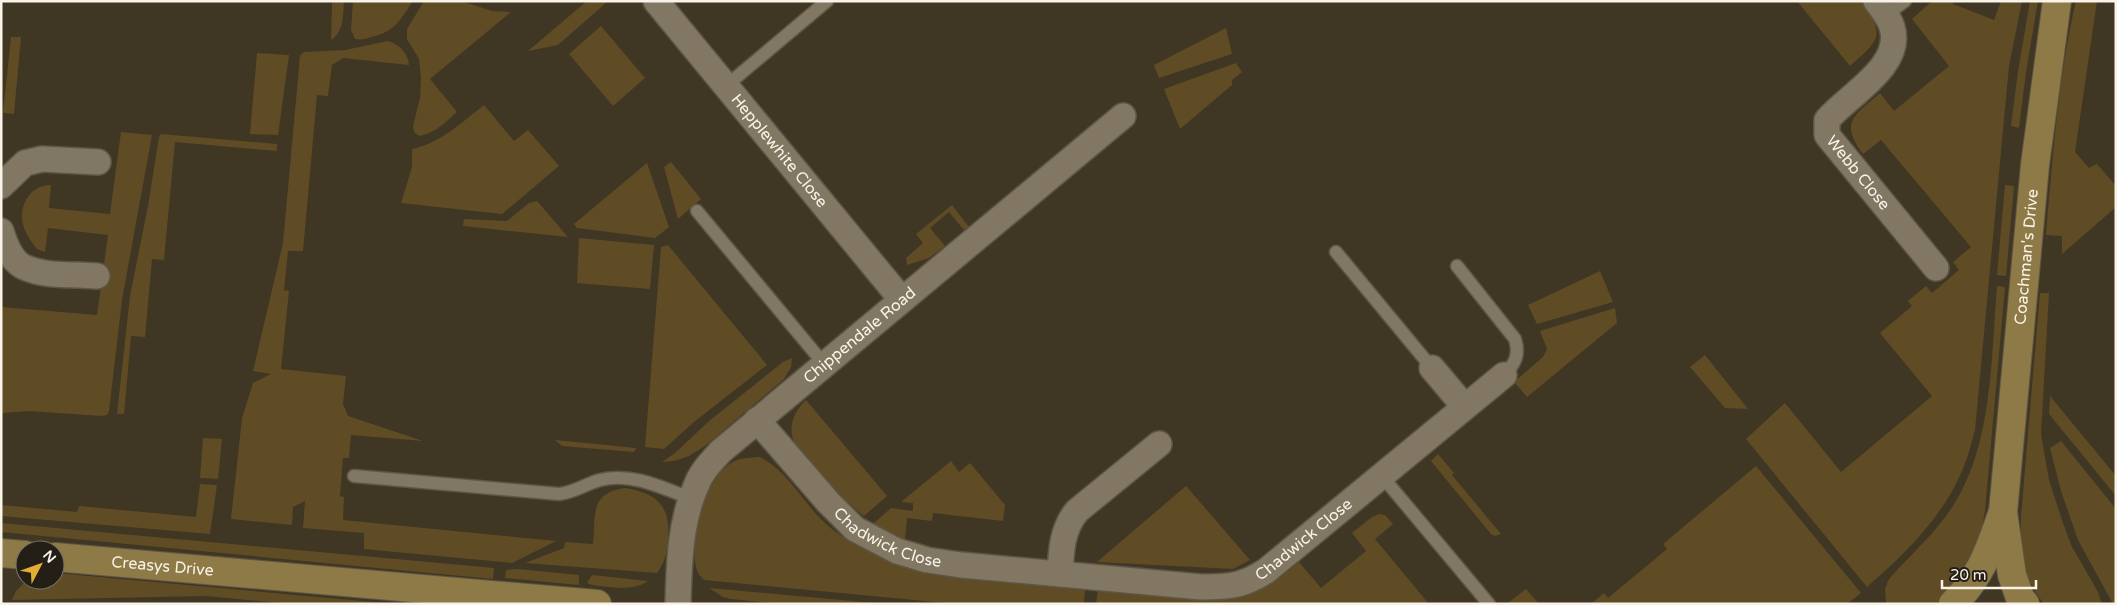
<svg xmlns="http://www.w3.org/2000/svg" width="2117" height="605" font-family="'Varela Round',sans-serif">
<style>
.green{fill:#5f4c24}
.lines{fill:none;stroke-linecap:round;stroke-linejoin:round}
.lane-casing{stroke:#5d5545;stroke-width:15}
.street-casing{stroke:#5d5545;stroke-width:28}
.secondary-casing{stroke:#5d5545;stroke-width:30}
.lane{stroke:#817763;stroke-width:12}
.street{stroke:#817763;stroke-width:25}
.secondary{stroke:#8e7a47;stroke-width:28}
.labels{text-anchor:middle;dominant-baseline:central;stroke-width:4.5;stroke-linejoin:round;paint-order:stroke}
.street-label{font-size:16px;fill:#f9f3e8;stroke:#231e16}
</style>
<rect width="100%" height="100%" fill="#403624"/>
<g class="green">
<path d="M 332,1 L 344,1 C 343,16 344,32 331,40 Z"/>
<path d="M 353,1 L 413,1 C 400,20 395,32 371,37 C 366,39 361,40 355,39 L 351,30 Z"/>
<path d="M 424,1 L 461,1 L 492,11 L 511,12 L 430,79 L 457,112 C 446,122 434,134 419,136 L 414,132 L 413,126 L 420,98 L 421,78 L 419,59 L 407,39 L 407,29 Z"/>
<path d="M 587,1 L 608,1 L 558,45 L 528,51 Z"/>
<path d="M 1797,1 L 1863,1 C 1885,38 1880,39 1850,66 Z"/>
<path d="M 1932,1 L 1954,1 L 1953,4 L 1994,20 L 2001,1 L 2022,1 L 2009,66 L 1975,430 C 1971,444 1968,458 1962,471 C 1942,518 1905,554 1867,587 L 1746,439 L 1785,403 L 1841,472 L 1932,396 L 1880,333 L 1912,306 L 1908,301 L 1926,286 L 1932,293 L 1959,270 L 1953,262 L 1971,247 L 1881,140 L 1863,154 C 1839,122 1854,116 1880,93 L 1894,111 L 1949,66 L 1912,19 Z"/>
<path d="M 2030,1 L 2038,1 L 2026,72 L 2019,128 L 2011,126 L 2018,71 Z"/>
<path d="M 2076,1 L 2097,1 L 2075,152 L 2089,168 L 2097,164 L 2116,186 L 2116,207 L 2062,254 L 2062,236 L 2046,235 C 2053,156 2058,78 2076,1 Z"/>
<path d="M 601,26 L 645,78 L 613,106 L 569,54 Z"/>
<path d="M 1226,28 L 1232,54 L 1159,78 L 1154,65 Z"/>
<path d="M 11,37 L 21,37 L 14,114 L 3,113 Z"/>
<path d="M 388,41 C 400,44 408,54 409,65 L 343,58 L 332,65 L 328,96 L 317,95 L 303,251 L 288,251 L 284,290 L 289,291 L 281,369 L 346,376 L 343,404 L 348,416 L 423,441 L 351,435 L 349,458 L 343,458 L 340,496 L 344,497 L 343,520 L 556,541 L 512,563 L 364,549 L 364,533 L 303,528 L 305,501 L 293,507 L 292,525 L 231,519 L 242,418 L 253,383 L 271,374 L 253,371 L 283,243 L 300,56 L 304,52 L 345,50 Z"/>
<path d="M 257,53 L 289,55 L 278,135 L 250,134 Z"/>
<path d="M 1236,63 L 1242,72 L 1232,80 L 1232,85 L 1180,129 L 1164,89 Z"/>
<path d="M 484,105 L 514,141 L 528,130 L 559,166 L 502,214 L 401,203 L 412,167 L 412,149 C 441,143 462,122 484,105 Z"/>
<path d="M 121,132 L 152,135 L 122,300 L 109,411 L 107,415 L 102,416 L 28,411 L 1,413 L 1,307 L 97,315 L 108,235 L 48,228 L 45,252 L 37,249 C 32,243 27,236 24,228 C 17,208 29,185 51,185 L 49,208 L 110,214 Z"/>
<path d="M 161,134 L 277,144 L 277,151 L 175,142 L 164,260 L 152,259 L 145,337 L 131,336 L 124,414 L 117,414 L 130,296 L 148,206 L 159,137 Z"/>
<path d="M 671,162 L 701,199 L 678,219 L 664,167 Z"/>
<path d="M 647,163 L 669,227 L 655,238 L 577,228 L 574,224 Z"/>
<path d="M 2005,185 L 2014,186 L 2006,276 L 1997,275 Z"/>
<path d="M 537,201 L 568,237 L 463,226 L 464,219 L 507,221 L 529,203 Z"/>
<path d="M 952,205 L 969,227 L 964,230 L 949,212 L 930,228 L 945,246 L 929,258 L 907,265 L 906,258 L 923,243 L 916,234 Z"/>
<path d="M 579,238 L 654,245 L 650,289 L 577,283 Z"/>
<path d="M 668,245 L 767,365 L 694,422 L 664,449 L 645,447 L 661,247 Z"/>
<path d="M 1600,271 L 1613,302 L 1537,324 L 1528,305 Z"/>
<path d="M 1997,286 L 2005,287 L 1985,511 L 1977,556 L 1949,592 L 1936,604 L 1886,604 L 1885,589 L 1888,581 C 1897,568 1909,559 1919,547 C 1932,534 1943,521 1953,506 C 1993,444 1991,356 1997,286 Z"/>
<path d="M 2040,293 L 2049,293 L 2041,434 L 2049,480 L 2062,520 L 2071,545 L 2098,592 L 2102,604 L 2044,604 C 2021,575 2021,552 2021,516 Z"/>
<path d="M 1615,308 L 1617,323 L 1527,397 L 1514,382 L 1543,357 L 1547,349 L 1540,331 Z"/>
<path d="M 1705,355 L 1748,409 L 1725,408 L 1690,367 Z"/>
<path d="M 792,358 L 791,367 L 784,379 L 705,446 L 689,456 L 674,461 L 662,462 L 675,453 L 709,421 L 783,362 Z"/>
<path d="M 2050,396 L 2116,476 L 2116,496 L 2049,414 Z"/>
<path d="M 806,400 L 887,496 L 864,516 C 846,502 800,459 793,439 C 788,424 796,409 806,400 Z"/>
<path d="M 203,438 L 222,439 L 218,479 L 200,478 Z"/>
<path d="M 555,440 L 636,448 L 634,452 L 562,446 Z"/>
<path d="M 2061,441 L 2116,509 L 2116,604 L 2113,604 L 2078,540 L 2061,491 L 2050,448 Z"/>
<path d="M 1438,454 L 1454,473 L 1452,475 L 1501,534 L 1495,536 L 1491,534 L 1431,461 Z"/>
<path d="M 760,457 C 791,473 805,508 832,529 C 902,583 1001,581 1085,589 L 1084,604 L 956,604 L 704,580 C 701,577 698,574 697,570 C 687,542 706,475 733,462 C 742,457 750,458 760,457 Z"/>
<path d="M 951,461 L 959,472 L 970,463 L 1005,505 L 1003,521 L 933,513 L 932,521 L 907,518 L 905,540 L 873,524 L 891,508 L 913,511 L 913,503 L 901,502 Z"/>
<path d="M 1756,466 L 1861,593 L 1847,604 L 1591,604 L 1604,593 L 1608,598 L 1667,549 L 1663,544 Z"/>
<path d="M 200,484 L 217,485 L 210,534 L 1,516 L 1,505 L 77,512 L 79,506 L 196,517 Z"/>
<path d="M 1186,486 L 1250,560 L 1233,569 L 1097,562 Z"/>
<path d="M 625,488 C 657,493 671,506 668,540 C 667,553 665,562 657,573 L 525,563 L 564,548 L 565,542 L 593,544 C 596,515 589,493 625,488 Z"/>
<path d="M 1379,514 L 1385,515 L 1393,524 L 1375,539 L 1429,604 L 1096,604 L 1098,589 L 1232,598 C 1260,595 1278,579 1299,562 L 1321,588 L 1366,551 L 1352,533 L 1372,517 Z"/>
<path d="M 1,523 L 494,568 L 493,579 L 1,532 Z"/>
<path d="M 518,569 L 579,575 L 579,585 L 505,578 L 506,570 Z"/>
<path d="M 55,573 L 395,604 L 292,604 L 205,596 L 12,600 L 16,591 L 27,580 L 55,580 Z"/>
<path d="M 592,575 L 648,581 C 632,592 611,587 592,585 L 587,583 Z"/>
<path d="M 709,588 L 886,604 L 781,604 L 731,599 L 723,597 Z"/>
<path d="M 1526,589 L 1539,604 L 1508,603 Z"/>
</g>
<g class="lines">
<g class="lane-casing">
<g id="lane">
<path d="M 1886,15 L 1905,1"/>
<path d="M 726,86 L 827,1"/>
<path d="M 697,211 L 824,364"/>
<path d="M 1336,252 L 1432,368"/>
<path d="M 1457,266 L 1515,339 C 1520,355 1515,364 1504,375"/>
<path d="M 1381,475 L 1489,604"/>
<path d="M 354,476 L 559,494 C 576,492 585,484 600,480 C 632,472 663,488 692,499"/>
</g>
</g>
<g class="street-casing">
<g id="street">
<path id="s1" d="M 656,1 L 902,300"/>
<path id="s2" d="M 1876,1 C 1882,9 1889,17 1892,27 C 1904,66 1848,95 1827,120 L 1827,135 L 1936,268"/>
<path d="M 1,186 L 25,163 L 42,159 L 98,162"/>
<path d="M 1,231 C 5,244 11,261 24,267 C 45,277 74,274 97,276"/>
<path d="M 1432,368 L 1464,406"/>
<path id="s3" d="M 757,420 L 828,502 L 855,529 L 897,551 L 927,560 L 961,565 L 1201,587 C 1229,587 1243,586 1266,571 L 1504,375"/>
<path d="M 1060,574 C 1061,551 1062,529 1077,511 L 1159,444"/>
<path id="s4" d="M 678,604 C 679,565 680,522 696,486 C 701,472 711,462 721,451 L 1123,116"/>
</g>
</g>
<g class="secondary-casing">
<g id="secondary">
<path d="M 1,553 L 25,555"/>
<path id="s5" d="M 55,557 L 597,604"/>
<path d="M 1953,604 C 1982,575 1989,551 2002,514"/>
<path id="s6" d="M 2025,604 L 2020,598 L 2012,575 L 2003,512 L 2035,165 L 2057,1"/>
</g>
</g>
<use href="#lane" class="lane"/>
<use href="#street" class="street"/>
<use href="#secondary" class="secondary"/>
</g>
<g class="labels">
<g class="street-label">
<text stroke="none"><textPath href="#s1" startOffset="194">Hepplewhite Close</textPath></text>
<text stroke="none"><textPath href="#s2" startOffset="214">Webb Close</textPath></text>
<text stroke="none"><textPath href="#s6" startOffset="352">Coachman's Drive</textPath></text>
<text stroke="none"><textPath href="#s4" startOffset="344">Chippendale Road</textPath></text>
<text stroke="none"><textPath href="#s3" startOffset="180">Chadwick Close</textPath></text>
<text stroke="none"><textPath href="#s3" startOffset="618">Chadwick Close</textPath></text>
<text stroke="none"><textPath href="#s5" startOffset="108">Creasys Drive</textPath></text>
</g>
</g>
<rect width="2117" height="605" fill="none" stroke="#f9f3e8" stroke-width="5"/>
<g transform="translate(40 565) rotate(49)"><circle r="24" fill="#231e16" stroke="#79736a"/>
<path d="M0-4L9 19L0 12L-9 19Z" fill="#e3ae34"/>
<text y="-8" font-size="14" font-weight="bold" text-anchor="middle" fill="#f9f3e8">N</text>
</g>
<path d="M1942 580v8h94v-8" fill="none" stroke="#f9f3e8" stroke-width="2.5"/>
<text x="1950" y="580" font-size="15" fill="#f9f3e8" stroke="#231e16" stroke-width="4" paint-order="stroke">20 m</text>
</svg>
